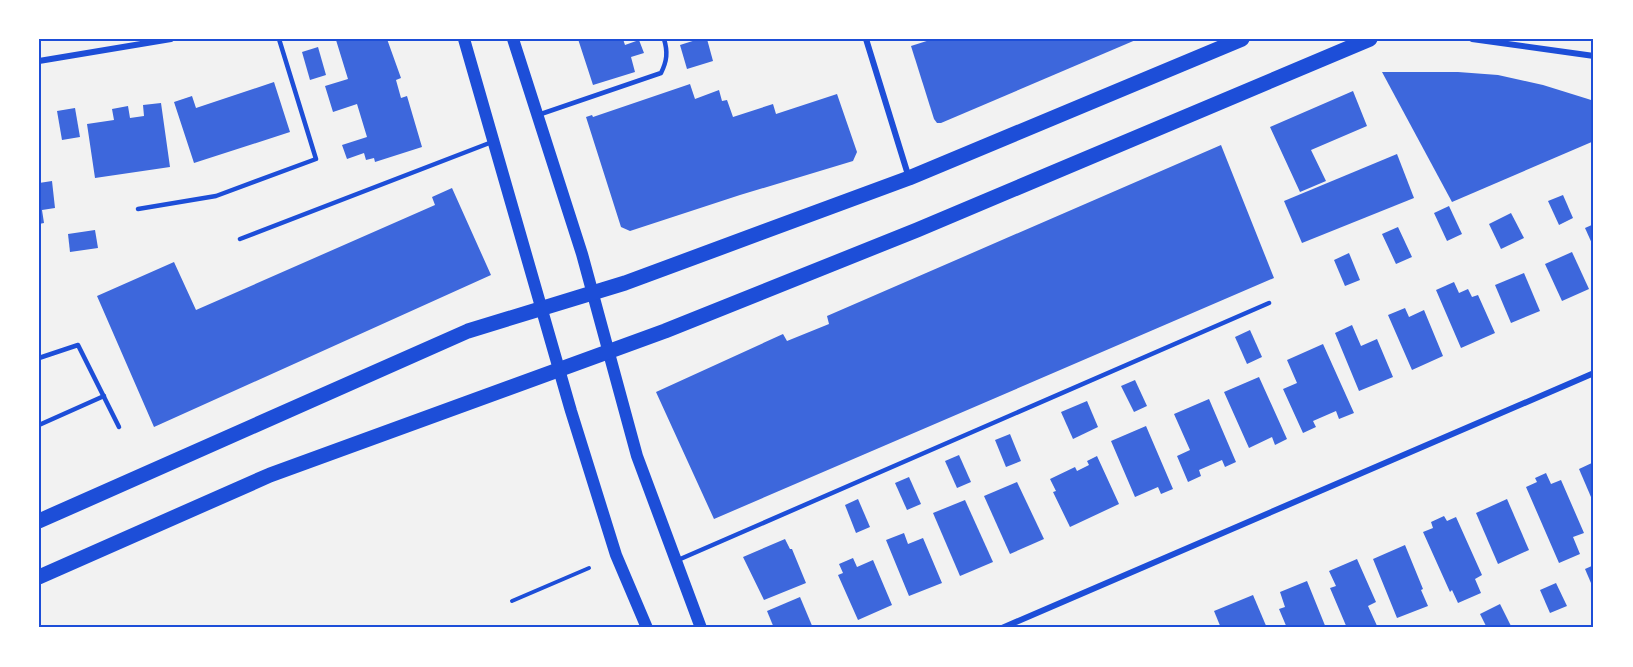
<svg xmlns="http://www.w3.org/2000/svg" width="1633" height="667" font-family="Poppins,sans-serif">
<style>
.building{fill:#3d67dc}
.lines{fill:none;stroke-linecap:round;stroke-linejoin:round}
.path{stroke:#1d4ed8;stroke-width:4}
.service{stroke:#1d4ed8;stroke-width:4.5}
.minor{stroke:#1d4ed8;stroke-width:6}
.secondary{stroke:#1d4ed8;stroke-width:12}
.primary{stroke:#1d4ed8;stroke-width:15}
.neatline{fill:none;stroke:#1d4ed8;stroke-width:2}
</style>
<rect width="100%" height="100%" fill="#f2f2f2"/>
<g class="building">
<path d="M 339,39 L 387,39 L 401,78 L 396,80 L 401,98 L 407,96 L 422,147 L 375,162 L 374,158 L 366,160 L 364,153 L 347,159 L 342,145 L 367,137 L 357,104 L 333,112 L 325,86 L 348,79 L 336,40 Z"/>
<path d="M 578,39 L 623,39 L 625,45 L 639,40 L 644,53 L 631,57 L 635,72 L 593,85 Z"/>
<path d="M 699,39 L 707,39 L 713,61 L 687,69 L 680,45 Z"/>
<path d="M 933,39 L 1138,39 L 941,123 L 937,123 L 934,119 L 911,46 Z"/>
<path d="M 318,47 L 326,75 L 310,80 L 302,52 Z"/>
<path d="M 1382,72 L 1458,72 L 1498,75 L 1543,85 L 1588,99 L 1594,101 L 1594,141 L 1452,202 Z"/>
<path d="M 274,82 L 290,132 L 194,163 L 174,102 L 192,96 L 196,108 Z"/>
<path d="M 690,84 L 695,99 L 719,90 L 722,101 L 727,100 L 733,117 L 773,104 L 776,114 L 837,94 L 857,152 L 853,161 L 740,195 L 630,231 L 621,227 L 586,117 L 592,115 L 593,117 Z"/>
<path d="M 1353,91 L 1367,126 L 1311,150 L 1326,181 L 1300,192 L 1270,127 Z"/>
<path d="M 161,103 L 170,167 L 95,178 L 87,124 L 114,120 L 112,109 L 128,106 L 130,118 L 144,116 L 143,105 Z"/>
<path d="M 75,108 L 80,137 L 62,140 L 57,111 Z"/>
<path d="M 1221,145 L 1274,278 L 714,519 L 656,392 L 783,334 L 787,341 L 829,324 L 827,316 Z"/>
<path d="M 1397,154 L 1414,198 L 1302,243 L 1284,201 Z"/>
<path d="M 52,181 L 55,208 L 42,210 L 44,223 L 39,224 L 39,183 Z"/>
<path d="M 452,188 L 491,275 L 154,427 L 97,296 L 174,262 L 196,310 L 435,205 L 432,197 Z"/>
<path d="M 1563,195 L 1573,218 L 1559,225 L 1548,201 Z"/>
<path d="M 1449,206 L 1462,234 L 1447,241 L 1434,213 Z"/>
<path d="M 1511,213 L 1524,238 L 1501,249 L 1489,224 Z"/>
<path d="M 1594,224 L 1594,248 L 1585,228 Z"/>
<path d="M 1398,227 L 1412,257 L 1396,264 L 1382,234 Z"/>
<path d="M 95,230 L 98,248 L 70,252 L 68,234 Z"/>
<path d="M 1572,252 L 1589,289 L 1562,301 L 1545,264 Z"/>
<path d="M 1349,253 L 1360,280 L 1345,286 L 1334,260 Z"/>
<path d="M 1524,273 L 1540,311 L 1511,323 L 1495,285 Z"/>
<path d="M 1454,282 L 1459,293 L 1468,289 L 1472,297 L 1478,295 L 1495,333 L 1461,348 L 1436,290 Z"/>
<path d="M 1405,308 L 1409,317 L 1424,310 L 1443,356 L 1412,370 L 1388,315 Z"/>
<path d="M 1352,325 L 1361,346 L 1377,339 L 1393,377 L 1359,391 L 1335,333 Z"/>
<path d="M 1250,330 L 1262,357 L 1247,364 L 1235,337 Z"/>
<path d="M 1323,344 L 1354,413 L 1339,419 L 1336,411 L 1313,421 L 1316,427 L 1303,433 L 1283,389 L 1297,383 L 1287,360 Z"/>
<path d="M 1259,377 L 1287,439 L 1275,445 L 1272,437 L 1249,448 L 1224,392 Z"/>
<path d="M 1135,380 L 1147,406 L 1134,412 L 1121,386 Z"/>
<path d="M 1209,399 L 1236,462 L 1225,467 L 1222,460 L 1199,470 L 1201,476 L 1188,482 L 1177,456 L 1190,450 L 1174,414 Z"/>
<path d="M 1087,401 L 1098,427 L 1073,439 L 1061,412 Z"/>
<path d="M 1146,426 L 1173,489 L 1161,494 L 1158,487 L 1135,497 L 1111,441 Z"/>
<path d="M 1010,434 L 1021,461 L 1006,467 L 995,440 Z"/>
<path d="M 959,455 L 971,482 L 957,488 L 945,461 Z"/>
<path d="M 1097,456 L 1119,504 L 1070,527 L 1053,492 L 1056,491 L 1050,479 L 1075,467 L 1077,471 L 1089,465 L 1087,461 Z"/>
<path d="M 1594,462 L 1594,504 L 1579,469 Z"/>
<path d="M 1546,473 L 1551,484 L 1561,480 L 1584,533 L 1573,537 L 1580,554 L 1559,563 L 1526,487 L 1537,482 L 1535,478 Z"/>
<path d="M 909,477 L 921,504 L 907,510 L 895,483 Z"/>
<path d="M 1017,482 L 1044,539 L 1010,554 L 984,496 Z"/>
<path d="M 858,499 L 870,527 L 856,533 L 845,505 Z"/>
<path d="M 1507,499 L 1529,550 L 1498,564 L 1476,513 Z"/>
<path d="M 965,500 L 993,562 L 960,576 L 933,513 Z"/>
<path d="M 1444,516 L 1447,521 L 1456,517 L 1482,575 L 1475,579 L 1481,593 L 1458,603 L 1452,590 L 1450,592 L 1423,532 L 1433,528 L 1431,522 Z"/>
<path d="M 904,533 L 908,544 L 923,538 L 942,583 L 909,596 L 886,540 Z"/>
<path d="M 785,539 L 790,549 L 792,549 L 806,583 L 764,600 L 743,557 Z"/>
<path d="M 1405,545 L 1423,589 L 1421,590 L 1428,606 L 1397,618 L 1373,559 Z"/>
<path d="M 853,558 L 857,567 L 873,560 L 892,605 L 858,620 L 838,575 L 843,573 L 839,564 Z"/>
<path d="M 1357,559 L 1376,602 L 1368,606 L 1378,628 L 1347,628 L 1330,588 L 1336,586 L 1329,571 Z"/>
<path d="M 1594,565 L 1594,590 L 1585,569 Z"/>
<path d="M 1307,581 L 1326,628 L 1287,628 L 1279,609 L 1285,607 L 1280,592 Z"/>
<path d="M 1556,583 L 1567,606 L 1550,613 L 1540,590 Z"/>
<path d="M 1253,595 L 1267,628 L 1221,628 L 1214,611 Z"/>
<path d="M 800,597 L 813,628 L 774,628 L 767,611 Z"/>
<path d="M 1500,604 L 1512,628 L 1487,628 L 1480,614 Z"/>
</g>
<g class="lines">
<path class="path" d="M 512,601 L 589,568"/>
<g class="service">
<path d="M 538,115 L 661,73 C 667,61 668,52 664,39"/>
<path d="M 138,209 L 216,196 L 316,159 L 279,39"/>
<path d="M 240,239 L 492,142"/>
<path d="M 39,358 L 78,345 L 119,427"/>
<path d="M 39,425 L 104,396"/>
<path d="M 678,560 L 1269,303"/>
</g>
<g class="minor">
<path d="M 866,39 L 909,178"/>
<path d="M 1472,39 L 1594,56"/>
<path d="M 39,61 L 171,39"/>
<path d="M 1002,628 L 1594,373"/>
</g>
<g class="secondary">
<path d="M 464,39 L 571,411 L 616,555 L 647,628"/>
<path d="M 513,39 L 582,254 L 637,456 L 701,628"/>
</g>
<g class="primary">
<path d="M 39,521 L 468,331 L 625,283 L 909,178 L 1242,39"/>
<path d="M 39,577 L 270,475 L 665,331 L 917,230 L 1370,39"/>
</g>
</g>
<rect width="1633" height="667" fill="none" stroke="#ffffff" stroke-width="81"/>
<rect x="40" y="40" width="1552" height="586" class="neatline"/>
</svg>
